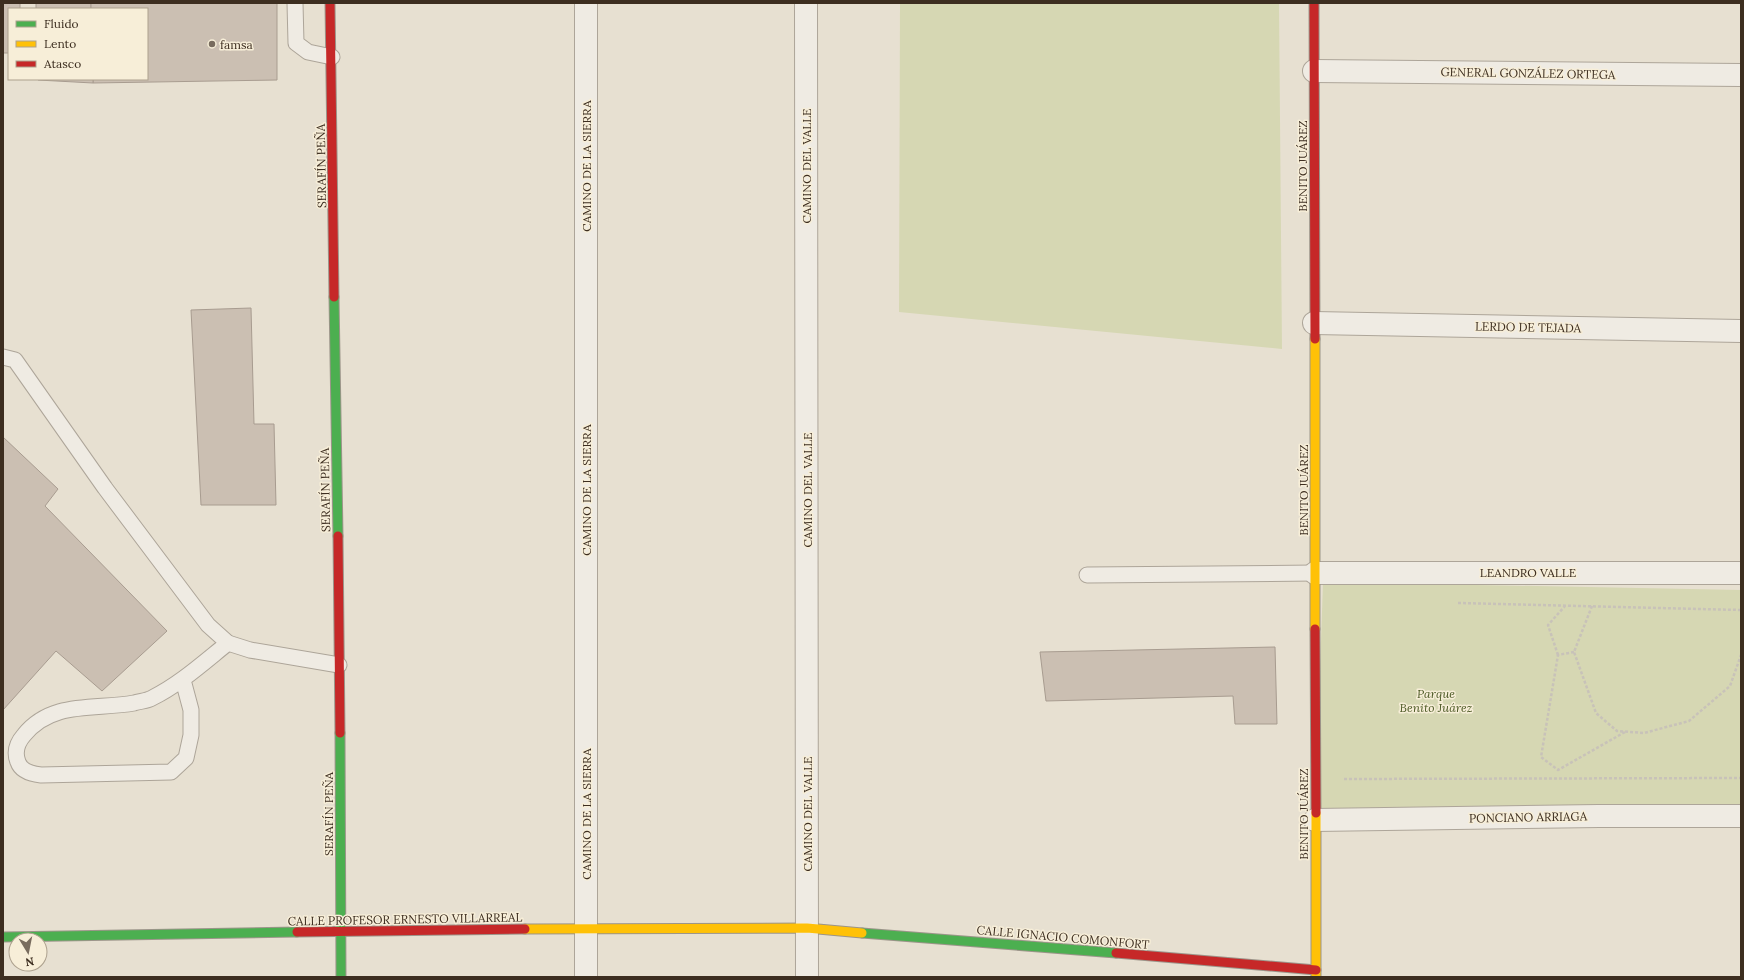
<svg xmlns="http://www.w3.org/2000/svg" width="1744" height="980" font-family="Lora,serif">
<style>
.green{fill:#d6d7b3}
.building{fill:#cbbfb2;stroke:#a89c90}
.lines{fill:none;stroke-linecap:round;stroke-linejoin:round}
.lane-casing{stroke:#ada599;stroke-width:17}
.street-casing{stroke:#ada599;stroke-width:24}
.fast-casing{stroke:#9c958a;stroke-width:11}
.slow-casing{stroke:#9c958a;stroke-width:11}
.jam-casing{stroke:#9c958a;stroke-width:11}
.path{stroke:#c8c2b9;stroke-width:2.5;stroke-dasharray:3 2;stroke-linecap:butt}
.lane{stroke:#efebe3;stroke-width:15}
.street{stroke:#efebe3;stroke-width:22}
.fast{stroke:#4caf50;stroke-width:9}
.slow{stroke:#ffc107;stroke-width:9}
.jam{stroke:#c62828;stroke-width:9}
.poi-dot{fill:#786c5e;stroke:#f7eed8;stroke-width:1.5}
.labels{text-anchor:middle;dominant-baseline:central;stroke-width:3;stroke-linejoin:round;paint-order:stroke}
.poi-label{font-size:12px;fill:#3d2e20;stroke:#f7eed8;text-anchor:start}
.street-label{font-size:12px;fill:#3d2e20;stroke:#f7eed8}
.park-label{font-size:12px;font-style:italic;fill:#4d5a26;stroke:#f7eed8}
</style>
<rect width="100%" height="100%" fill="#e7e0d1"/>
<g class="green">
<path d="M 900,3 L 1279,3 L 1282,349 L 899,312 Z"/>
<path d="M 1323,582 L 1741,590 L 1741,812 L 1315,820 Z"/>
</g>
<g class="building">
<path d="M 3,3 L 20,3 L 20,9 L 9,9 L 9,53 L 3,53 Z"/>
<rect x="36" y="3" width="55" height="6"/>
<path d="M 91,3 L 277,3 L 277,80 L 93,83 L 93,79 L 147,79 L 147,9 L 91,9 Z"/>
<path d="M 38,79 L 93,79 L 93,83 L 38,80 Z"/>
<path d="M 251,308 L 254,424 L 274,424 L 276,505 L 201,505 L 191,310 Z"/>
<path d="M 3,437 L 58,489 L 45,506 L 167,631 L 102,691 L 56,651 L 3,710 Z"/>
<path d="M 1275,647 L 1277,724 L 1235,724 L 1233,696 L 1046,701 L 1040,652 Z"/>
</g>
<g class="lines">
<g class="lane-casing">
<g id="lane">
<path d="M 295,3 L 296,43 L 308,52 L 332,57"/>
<path d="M 3,357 L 15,360 L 105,488 L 208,625 L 228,643 L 250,650 L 339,665"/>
<path d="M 1087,575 L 1315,573"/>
<path d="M 183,680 L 191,710 L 191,735 L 186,758 L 171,772 L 41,775 C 32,774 21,771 18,762 C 14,752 17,743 24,735 C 52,700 96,710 134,703 C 140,701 147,701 152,698 C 180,684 203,663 228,643"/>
</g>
</g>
<g class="street-casing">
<g id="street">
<path d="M 806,3 L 807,977"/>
<path d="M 1314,71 L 1741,75"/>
<path d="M 1314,323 L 1741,331"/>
<path d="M 1315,573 L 1741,573"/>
<path d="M 1315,820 L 1599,816 L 1741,816"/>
<path d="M 586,977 L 586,3"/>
</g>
</g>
<g class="fast-casing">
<g id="fast">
<path d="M 334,297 L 338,536"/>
<path d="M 340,733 L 341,977"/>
<path d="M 862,933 L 1116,953"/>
<path d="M 3,937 L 297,932"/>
</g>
</g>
<g class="slow-casing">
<g id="slow">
<path d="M 1315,339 L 1315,629"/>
<path d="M 1316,813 L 1316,977"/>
<path d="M 525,929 L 807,928 L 862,933"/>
</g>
</g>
<g class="jam-casing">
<g id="jam">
<path d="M 330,3 L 334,297"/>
<path d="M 1314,3 L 1315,339"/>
<path d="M 338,536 L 340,733"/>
<path d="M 1315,629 L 1316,813"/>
<path d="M 297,932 L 525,929"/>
<path d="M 1116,953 L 1316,970"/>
</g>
</g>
<g class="path">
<path d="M 1458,603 L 1741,610"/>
<path d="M 1592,606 L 1574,652 L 1596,713 L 1617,731 L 1644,733 L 1689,721 L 1730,686 L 1741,655"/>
<path d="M 1574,652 L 1558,655 L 1541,757 L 1558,770 L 1625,732"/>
<path d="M 1558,655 L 1548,625 L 1565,606"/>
<path d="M 1344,779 L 1741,778"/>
</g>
<use href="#lane" class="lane"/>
<use href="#street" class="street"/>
<use href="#fast" class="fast"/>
<use href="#slow" class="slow"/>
<use href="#jam" class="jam"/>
</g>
<circle class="poi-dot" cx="212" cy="44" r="4"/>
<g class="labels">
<g class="poi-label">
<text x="220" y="44">famsa</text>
</g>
<g class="street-label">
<text transform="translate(1528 73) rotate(1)">GENERAL GONZÁLEZ ORTEGA</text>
<text transform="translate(321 166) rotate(-91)">SERAFÍN PEÑA</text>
<text transform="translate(586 166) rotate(-90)">CAMINO DE LA SIERRA</text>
<text transform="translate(806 166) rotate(-90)">CAMINO DEL VALLE</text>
<text transform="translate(1302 166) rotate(-90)">BENITO JUÁREZ</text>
<text transform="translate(1528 327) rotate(1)">LERDO DE TEJADA</text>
<text transform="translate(325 490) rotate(-91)">SERAFÍN PEÑA</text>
<text transform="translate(586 490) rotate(-90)">CAMINO DE LA SIERRA</text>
<text transform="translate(807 490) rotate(-90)">CAMINO DEL VALLE</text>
<text transform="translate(1303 490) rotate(-90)">BENITO JUÁREZ</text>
<text x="1528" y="572">LEANDRO VALLE</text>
<text transform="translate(328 814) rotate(-90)">SERAFÍN PEÑA</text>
<text transform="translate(586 814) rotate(-90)">CAMINO DE LA SIERRA</text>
<text transform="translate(807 814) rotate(-90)">CAMINO DEL VALLE</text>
<text transform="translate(1303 814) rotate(-90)">BENITO JUÁREZ</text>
<text transform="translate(1528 817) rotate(-1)">PONCIANO ARRIAGA</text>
<text transform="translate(405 919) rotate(-1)">CALLE PROFESOR ERNESTO VILLARREAL</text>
<text transform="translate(1063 937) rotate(5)">CALLE IGNACIO COMONFORT</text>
</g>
<g class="park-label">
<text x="1436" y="693">Parque<tspan x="1436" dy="14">Benito Juárez</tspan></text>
</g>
</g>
<rect width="1744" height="980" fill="none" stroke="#3d2e20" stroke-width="8"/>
<rect x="8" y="8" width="140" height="72" fill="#f7eed8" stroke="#ada18e"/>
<rect x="16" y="21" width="20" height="6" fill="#4caf50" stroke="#ada18e"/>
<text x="44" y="28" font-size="12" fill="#3d2e20">Fluido</text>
<rect x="16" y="41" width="20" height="6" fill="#ffc107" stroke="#ada18e"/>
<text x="44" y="48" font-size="12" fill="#3d2e20">Lento</text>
<rect x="16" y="61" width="20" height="6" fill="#c62828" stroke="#ada18e"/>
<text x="44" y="68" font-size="12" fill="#3d2e20">Atasco</text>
<g transform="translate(28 952) rotate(170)"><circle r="19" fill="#f7eed8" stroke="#ada18e"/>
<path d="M0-3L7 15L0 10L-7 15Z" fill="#786c5e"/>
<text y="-6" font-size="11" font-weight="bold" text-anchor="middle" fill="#3d2e20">N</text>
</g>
</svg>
